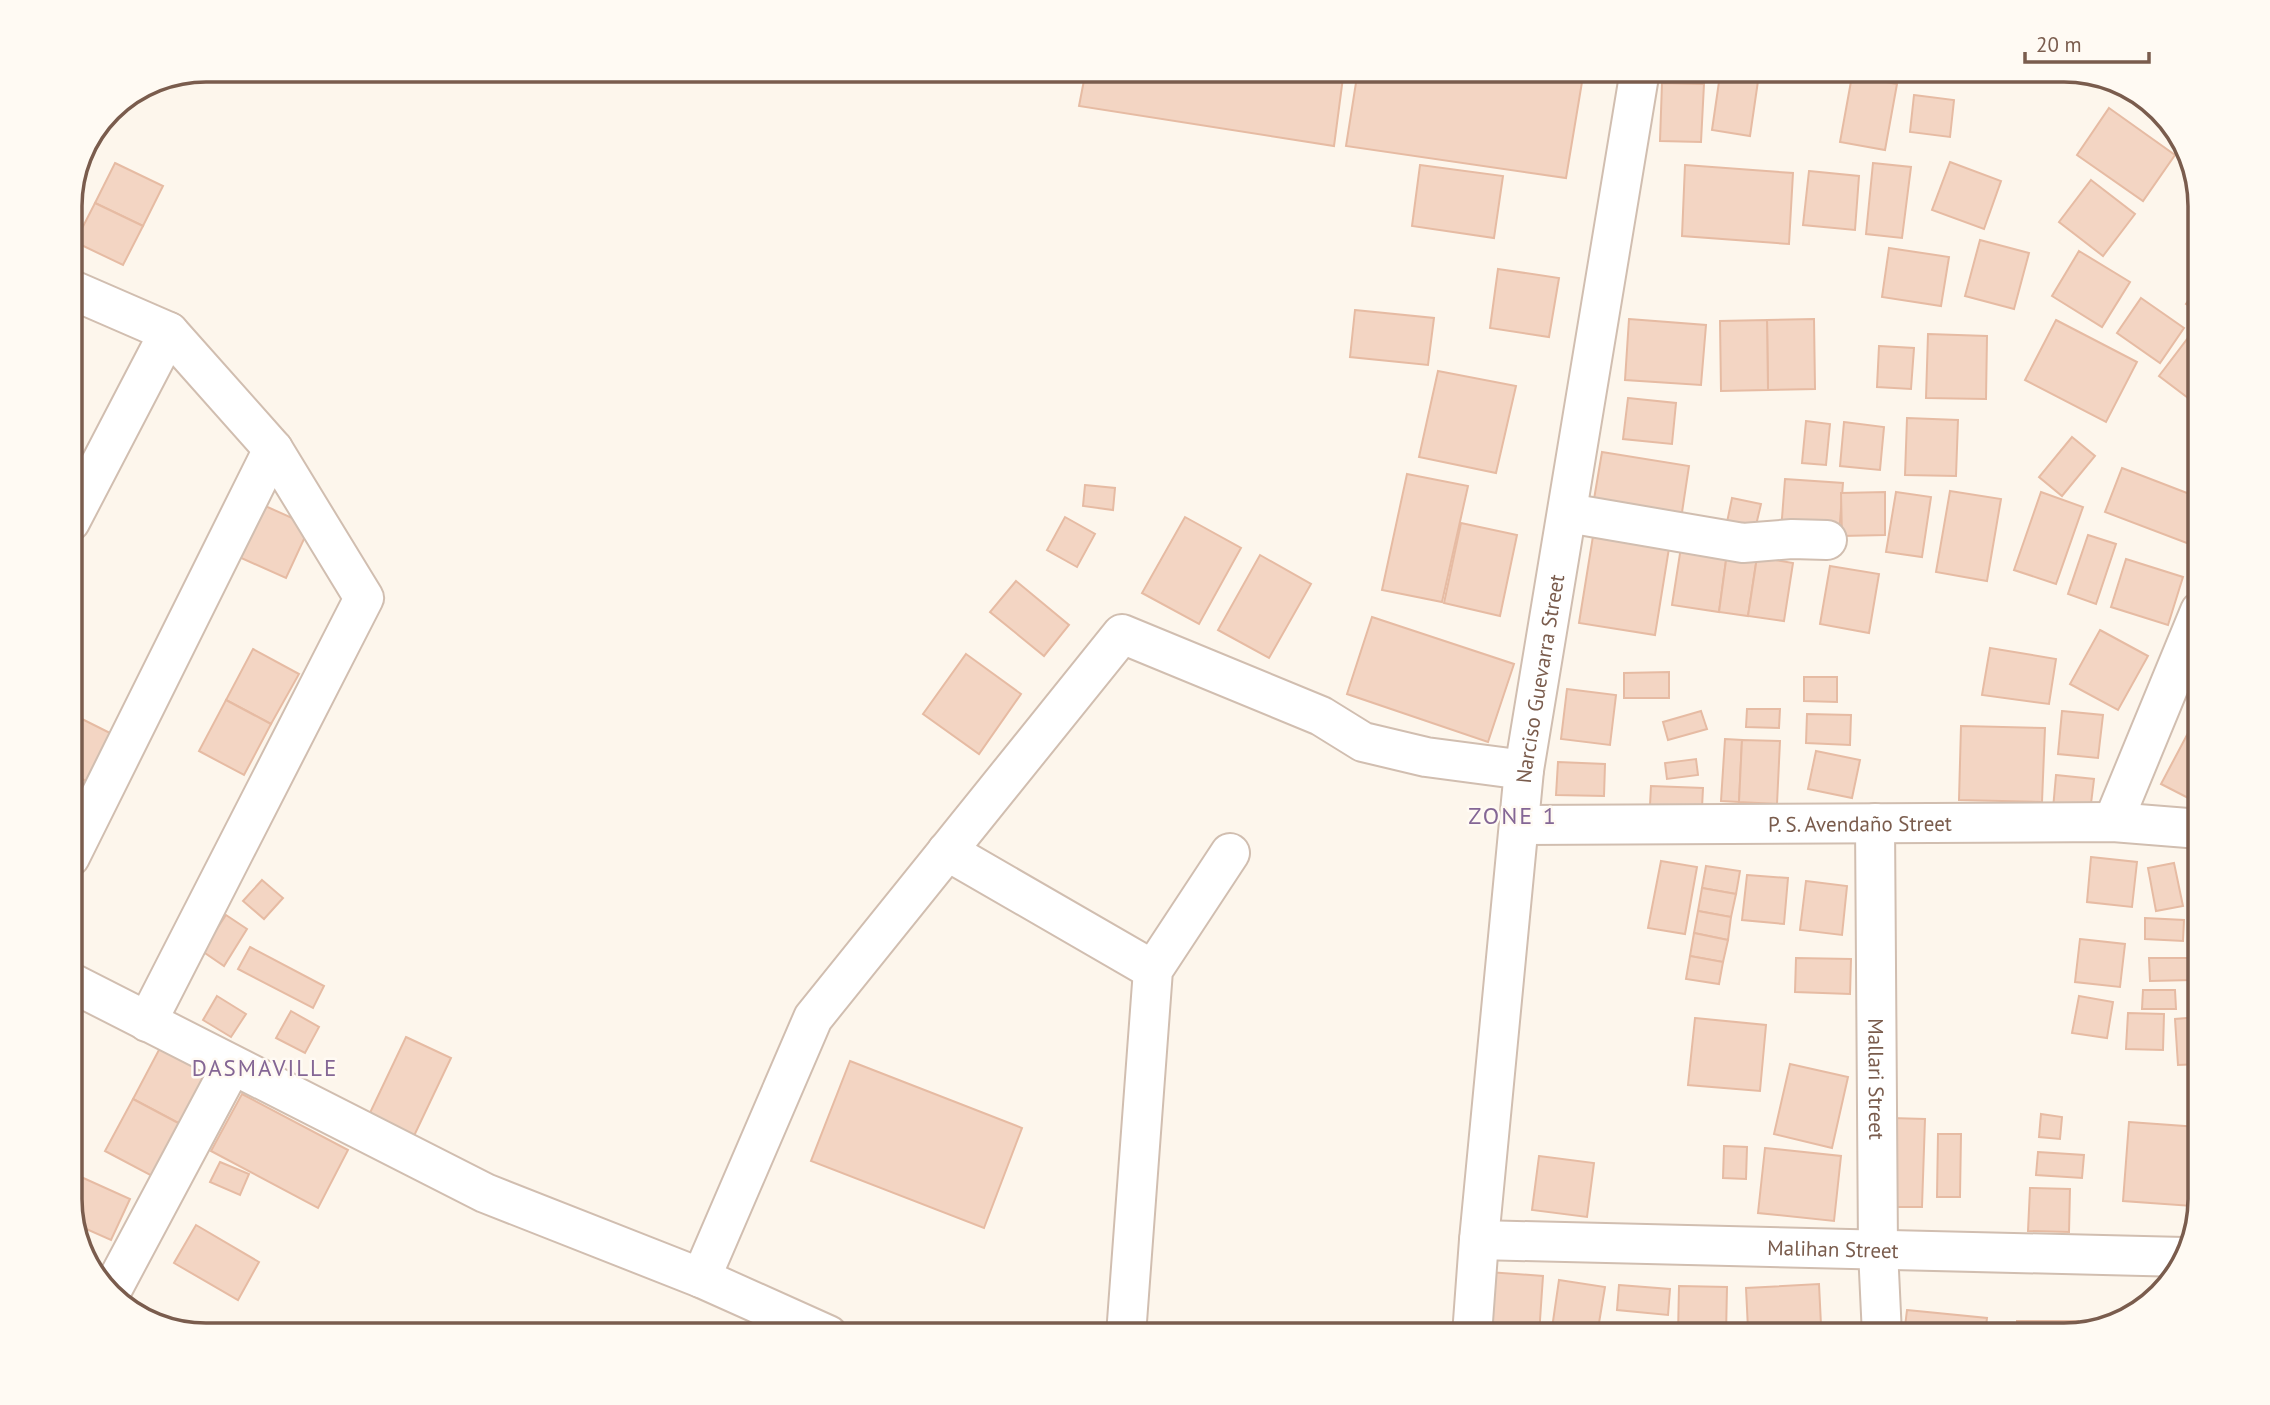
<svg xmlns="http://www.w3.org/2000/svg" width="2270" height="1405" font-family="'PT Sans',sans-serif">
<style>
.building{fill:#f3d5c3;stroke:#e6bba3;stroke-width:2}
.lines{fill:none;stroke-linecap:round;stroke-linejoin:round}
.minor-casing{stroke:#d1beb0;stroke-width:42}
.tertiary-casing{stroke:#d1beb0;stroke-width:42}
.minor{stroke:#fff;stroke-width:38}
.tertiary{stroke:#fff;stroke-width:38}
.labels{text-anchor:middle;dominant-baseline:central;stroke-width:5;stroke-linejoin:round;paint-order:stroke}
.street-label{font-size:21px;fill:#7a5c4d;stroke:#fffaf3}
.neighbourhood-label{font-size:23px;letter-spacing:2px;fill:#846695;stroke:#fffaf3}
.quarter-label{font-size:24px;letter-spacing:2px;fill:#846695;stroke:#fffaf3}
.rim{fill:none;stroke:#7a5c4d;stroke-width:3.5}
</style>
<rect width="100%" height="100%" fill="#fdf6ec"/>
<g class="building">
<path d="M 1086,70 L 1344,70 L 1334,146 L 1079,106 Z"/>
<path d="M 1358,70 L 1584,70 L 1566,178 L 1346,146 Z"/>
<path d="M 1720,75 L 1758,81 L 1750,136 L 1712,130 Z"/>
<path d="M 1852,76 L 1897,84 L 1885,150 L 1840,142 Z"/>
<path d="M 1662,83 L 1704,84 L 1701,142 L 1660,141 Z"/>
<path d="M 1914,95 L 1954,100 L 1950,137 L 1910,132 Z"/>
<path d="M 2109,108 L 2175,155 L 2143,201 L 2077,155 Z"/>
<path d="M 1950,162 L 2001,181 L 1984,229 L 1932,210 Z"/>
<path d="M 115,163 L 163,186 L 143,226 L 95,203 Z"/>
<path d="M 1873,163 L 1911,167 L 1902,238 L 1866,234 Z"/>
<path d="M 1420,165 L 1503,176 L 1494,238 L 1412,226 Z"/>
<path d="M 1685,165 L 1793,173 L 1789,244 L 1682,236 Z"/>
<path d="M 1809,171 L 1859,176 L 1855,230 L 1803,225 Z"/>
<path d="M 2091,180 L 2135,214 L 2103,256 L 2059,222 Z"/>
<path d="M 95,203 L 143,226 L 123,265 L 75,242 Z"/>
<path d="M 2200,227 L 2200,250 L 2190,244 Z"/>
<path d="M 1980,240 L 2029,253 L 2014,309 L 1965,296 Z"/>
<path d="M 1889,248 L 1949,257 L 1941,306 L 1882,297 Z"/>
<path d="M 2079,251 L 2130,282 L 2102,327 L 2052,296 Z"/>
<path d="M 1498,269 L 1559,278 L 1549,337 L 1490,328 Z"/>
<path d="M 2200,283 L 2200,313 L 2186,304 Z"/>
<path d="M 2141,298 L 2184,328 L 2160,363 L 2117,333 Z"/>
<path d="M 1355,310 L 1434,318 L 1428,365 L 1350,357 Z"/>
<path d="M 1629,319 L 1706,325 L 1701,385 L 1625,380 Z"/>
<path d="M 1814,319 L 1815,389 L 1768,390 L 1767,320 Z"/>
<path d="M 1767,320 L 1768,390 L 1721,391 L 1720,321 Z"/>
<path d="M 2056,320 L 2137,362 L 2106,422 L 2025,380 Z"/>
<path d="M 2194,330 L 2200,335 L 2200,407 L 2159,376 Z"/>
<path d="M 1928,334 L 1987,336 L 1986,399 L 1926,398 Z"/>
<path d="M 1879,346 L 1914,348 L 1911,389 L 1877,387 Z"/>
<path d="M 1438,371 L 1516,386 L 1496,473 L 1419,457 Z"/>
<path d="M 1628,398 L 1676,403 L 1672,444 L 1623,439 Z"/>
<path d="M 1907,418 L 1958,420 L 1956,476 L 1905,475 Z"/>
<path d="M 1806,421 L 1830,424 L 1826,465 L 1802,463 Z"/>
<path d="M 1844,422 L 1884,427 L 1880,470 L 1840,466 Z"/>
<path d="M 2072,437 L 2095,456 L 2062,496 L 2039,477 Z"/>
<path d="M 1602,452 L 1689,466 L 1681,519 L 1593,505 Z"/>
<path d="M 2198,452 L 2200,452 L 2200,484 L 2190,481 Z"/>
<path d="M 2122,468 L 2200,498 L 2200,548 L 2105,512 Z"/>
<path d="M 1407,474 L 1468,486 L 1442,602 L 1382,590 Z"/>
<path d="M 1785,479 L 1843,483 L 1839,535 L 1781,531 Z"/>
<path d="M 1085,485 L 1115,488 L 1113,510 L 1083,506 Z"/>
<path d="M 1950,491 L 2001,499 L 1987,581 L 1936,572 Z"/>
<path d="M 1885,492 L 1885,535 L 1842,536 L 1841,493 Z"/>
<path d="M 1896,492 L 1931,497 L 1922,557 L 1886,552 Z"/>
<path d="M 2041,492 L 2083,507 L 2056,584 L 2014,570 Z"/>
<path d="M 1732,498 L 1761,504 L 1753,538 L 1725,532 Z"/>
<path d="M 263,505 L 310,526 L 286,578 L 239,557 Z"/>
<path d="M 1065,517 L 1095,534 L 1077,567 L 1047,550 Z"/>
<path d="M 1185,517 L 1241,548 L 1199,624 L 1142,593 Z"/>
<path d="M 1461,523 L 1517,535 L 1500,616 L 1444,603 Z"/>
<path d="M 1594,530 L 1670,542 L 1655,635 L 1579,623 Z"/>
<path d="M 2088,535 L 2116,544 L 2096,604 L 2068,594 Z"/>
<path d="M 1681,547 L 1727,553 L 1719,612 L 1672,605 Z"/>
<path d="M 1727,553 L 1757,557 L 1748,616 L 1719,612 Z"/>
<path d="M 1260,555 L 1311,584 L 1269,658 L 1218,630 Z"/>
<path d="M 1757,557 L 1793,563 L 1784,621 L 1748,616 Z"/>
<path d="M 2126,559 L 2183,577 L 2168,625 L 2111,607 Z"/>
<path d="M 1830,566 L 1879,574 L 1869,633 L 1820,624 Z"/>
<path d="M 1016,581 L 1069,625 L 1044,656 L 990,612 Z"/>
<path d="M 1372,617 L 1514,664 L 1488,742 L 1347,694 Z"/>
<path d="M 2100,630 L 2148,656 L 2118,710 L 2070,684 Z"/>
<path d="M 1990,648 L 2056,659 L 2049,704 L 1982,695 Z"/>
<path d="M 253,649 L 299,674 L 271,724 L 226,700 Z"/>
<path d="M 966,654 L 1021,694 L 979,754 L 923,714 Z"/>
<path d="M 1669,672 L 1669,698 L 1624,698 L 1624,673 Z"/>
<path d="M 1804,677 L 1837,677 L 1837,702 L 1804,701 Z"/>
<path d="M 1567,689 L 1616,695 L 1610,745 L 1561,739 Z"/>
<path d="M 226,700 L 271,724 L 244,775 L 199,751 Z"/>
<path d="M 1747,709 L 1780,709 L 1779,728 L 1746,727 Z"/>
<path d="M 1701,711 L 1707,729 L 1668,740 L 1663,722 Z"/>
<path d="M 2062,711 L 2103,715 L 2098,758 L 2058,754 Z"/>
<path d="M 70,713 L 110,733 L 86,781 L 70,773 Z"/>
<path d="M 1807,714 L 1851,715 L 1850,745 L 1806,743 Z"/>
<path d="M 2196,718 L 2200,720 L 2200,804 L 2161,784 Z"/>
<path d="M 1961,726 L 2045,728 L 2042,802 L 1959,800 Z"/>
<path d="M 1725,739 L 1742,740 L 1739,802 L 1721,801 Z"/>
<path d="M 1742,740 L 1780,741 L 1777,804 L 1739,802 Z"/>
<path d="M 1816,751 L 1860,760 L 1852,798 L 1808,789 Z"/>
<path d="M 1696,759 L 1698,775 L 1667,779 L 1665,763 Z"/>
<path d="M 1558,762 L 1605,764 L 1604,796 L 1556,795 Z"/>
<path d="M 70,773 L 86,781 L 70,811 Z"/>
<path d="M 2056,775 L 2094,779 L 2090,812 L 2053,809 Z"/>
<path d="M 1651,786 L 1703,788 L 1702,808 L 1650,805 Z"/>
<path d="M 2091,857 L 2137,862 L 2132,907 L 2087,902 Z"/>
<path d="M 1661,861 L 1697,867 L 1685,934 L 1648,928 Z"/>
<path d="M 2174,863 L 2183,906 L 2156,911 L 2148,868 Z"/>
<path d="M 1706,866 L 1740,871 L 1736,894 L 1702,888 Z"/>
<path d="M 1747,875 L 1788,878 L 1784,924 L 1742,920 Z"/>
<path d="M 262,880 L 283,898 L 264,919 L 243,901 Z"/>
<path d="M 1806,881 L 1847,886 L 1842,935 L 1800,930 Z"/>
<path d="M 1702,888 L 1736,894 L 1731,917 L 1698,911 Z"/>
<path d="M 1698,911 L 1731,917 L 1728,940 L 1694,933 Z"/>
<path d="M 226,915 L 247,929 L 224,966 L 202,951 Z"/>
<path d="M 2145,918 L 2184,920 L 2183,941 L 2145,939 Z"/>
<path d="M 1694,933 L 1728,940 L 1723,962 L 1690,956 Z"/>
<path d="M 2080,939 L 2125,944 L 2120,987 L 2075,982 Z"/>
<path d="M 250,947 L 324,986 L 313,1008 L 238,969 Z"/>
<path d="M 1690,956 L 1723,962 L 1719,984 L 1686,979 Z"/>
<path d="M 1796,958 L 1851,959 L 1850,994 L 1795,992 Z"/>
<path d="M 2149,958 L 2193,958 L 2193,980 L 2150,981 Z"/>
<path d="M 2143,990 L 2175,990 L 2176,1009 L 2142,1009 Z"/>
<path d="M 217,996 L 246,1014 L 231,1037 L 203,1020 Z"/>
<path d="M 2079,996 L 2113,1002 L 2107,1038 L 2072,1033 Z"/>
<path d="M 291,1011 L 319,1027 L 305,1053 L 276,1038 Z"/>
<path d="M 2128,1013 L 2164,1014 L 2163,1050 L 2126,1049 Z"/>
<path d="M 2200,1017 L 2200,1064 L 2178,1065 L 2175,1019 Z"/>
<path d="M 1695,1018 L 1766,1025 L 1760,1091 L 1688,1085 Z"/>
<path d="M 406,1037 L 451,1058 L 413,1138 L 368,1117 Z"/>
<path d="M 161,1046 L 210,1072 L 182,1125 L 133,1099 Z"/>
<path d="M 850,1061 L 1022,1128 L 984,1228 L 811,1161 Z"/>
<path d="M 1790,1064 L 1848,1077 L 1832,1148 L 1774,1134 Z"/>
<path d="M 242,1094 L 348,1150 L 318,1208 L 211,1151 Z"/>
<path d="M 133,1099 L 182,1125 L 154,1177 L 105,1151 Z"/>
<path d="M 2041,1114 L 2062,1117 L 2060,1139 L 2039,1137 Z"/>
<path d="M 1891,1118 L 1925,1119 L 1922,1207 L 1889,1207 Z"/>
<path d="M 2129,1122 L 2198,1127 L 2192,1206 L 2123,1201 Z"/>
<path d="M 1938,1134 L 1961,1134 L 1960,1197 L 1937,1197 Z"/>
<path d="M 1724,1146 L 1747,1147 L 1746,1179 L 1723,1178 Z"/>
<path d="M 1765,1148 L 1841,1156 L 1834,1221 L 1758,1213 Z"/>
<path d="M 2038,1152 L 2084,1155 L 2082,1178 L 2036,1175 Z"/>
<path d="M 1539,1156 L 1594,1163 L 1587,1217 L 1532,1210 Z"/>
<path d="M 220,1162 L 249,1174 L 240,1195 L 210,1182 Z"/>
<path d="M 70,1172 L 130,1199 L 111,1240 L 75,1224 L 70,1207 Z"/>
<path d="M 2030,1188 L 2070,1189 L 2069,1232 L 2028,1231 Z"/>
<path d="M 196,1225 L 259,1262 L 238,1300 L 174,1263 Z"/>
<path d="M 86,1260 L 104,1271 L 99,1278 L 88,1267 Z"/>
<path d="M 1488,1272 L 1543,1276 L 1539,1335 L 1484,1333 Z"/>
<path d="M 1559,1280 L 1605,1287 L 1597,1335 L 1551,1335 Z"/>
<path d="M 1819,1284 L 1821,1325 L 1748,1329 L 1746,1288 Z"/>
<path d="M 1619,1285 L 1670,1289 L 1668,1315 L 1617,1310 Z"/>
<path d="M 1679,1286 L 1727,1287 L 1726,1335 L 1678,1335 Z"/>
<path d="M 1907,1310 L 1987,1318 L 1985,1335 L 1904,1335 Z"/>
<path d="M 2095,1320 L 2119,1320 L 2095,1327 Z"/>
<path d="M 2017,1321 L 2078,1321 L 2078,1331 L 2064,1335 L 2016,1335 Z"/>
</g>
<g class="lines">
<g class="minor-casing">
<g id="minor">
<path d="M 70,289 L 169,332"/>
<path d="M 1568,513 L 1743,543 L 1792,539 L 1827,540"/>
<path d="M 70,522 L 169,332 L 273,449 L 364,598 L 147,1022"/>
<path d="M 2113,822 L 2200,611"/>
<path id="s1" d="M 1875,823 L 1878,1250 L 1882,1335"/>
<path id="s2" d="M 1520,825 L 2113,822 L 2200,829"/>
<path d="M 947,851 L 1153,970"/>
<path d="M 70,857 L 273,449"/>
<path d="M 70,982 L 485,1193 L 701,1278 L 828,1335"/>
<path d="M 701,1278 L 813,1018 L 1122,634 L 1321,716 L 1363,742 L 1426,757 L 1524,770"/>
<path d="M 112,1290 L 232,1065"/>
<path d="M 1126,1335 L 1153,970 L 1230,853"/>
</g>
</g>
<g class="tertiary-casing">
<g id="tertiary">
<path id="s3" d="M 1479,1240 L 2184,1257"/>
<path id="s4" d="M 1472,1335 L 1479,1240 L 1524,770 L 1640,70"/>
</g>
</g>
<use href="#minor" class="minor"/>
<use href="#tertiary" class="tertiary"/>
</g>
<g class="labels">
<g class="street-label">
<text stroke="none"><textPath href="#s4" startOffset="660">Narciso Guevarra Street</textPath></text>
<text stroke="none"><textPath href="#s2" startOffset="340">P. S. Avendaño Street</textPath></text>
<text stroke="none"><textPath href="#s1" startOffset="256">Mallari Street</textPath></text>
<text stroke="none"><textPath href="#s3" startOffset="354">Malihan Street</textPath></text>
</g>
<g class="neighbourhood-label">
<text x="265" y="1067">DASMAVILLE</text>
</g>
<g class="quarter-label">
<text x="1513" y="815">ZONE 1</text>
</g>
</g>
<path d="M0 0H2270V1405H0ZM206 82H2064A124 124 0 0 1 2188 206V1199A124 124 0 0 1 2064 1323H206A124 124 0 0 1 82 1199V206A124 124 0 0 1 206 82Z" fill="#fffaf3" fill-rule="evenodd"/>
<path class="rim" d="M206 82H2064A124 124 0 0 1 2188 206V1199A124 124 0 0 1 2064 1323H206A124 124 0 0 1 82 1199V206A124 124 0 0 1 206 82Z"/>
<path d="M2025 52v10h124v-10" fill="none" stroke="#7a5c4d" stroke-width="3.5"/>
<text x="2036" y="52" font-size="21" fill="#7a5c4d" stroke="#fffaf3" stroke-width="5" paint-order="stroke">20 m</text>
</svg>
